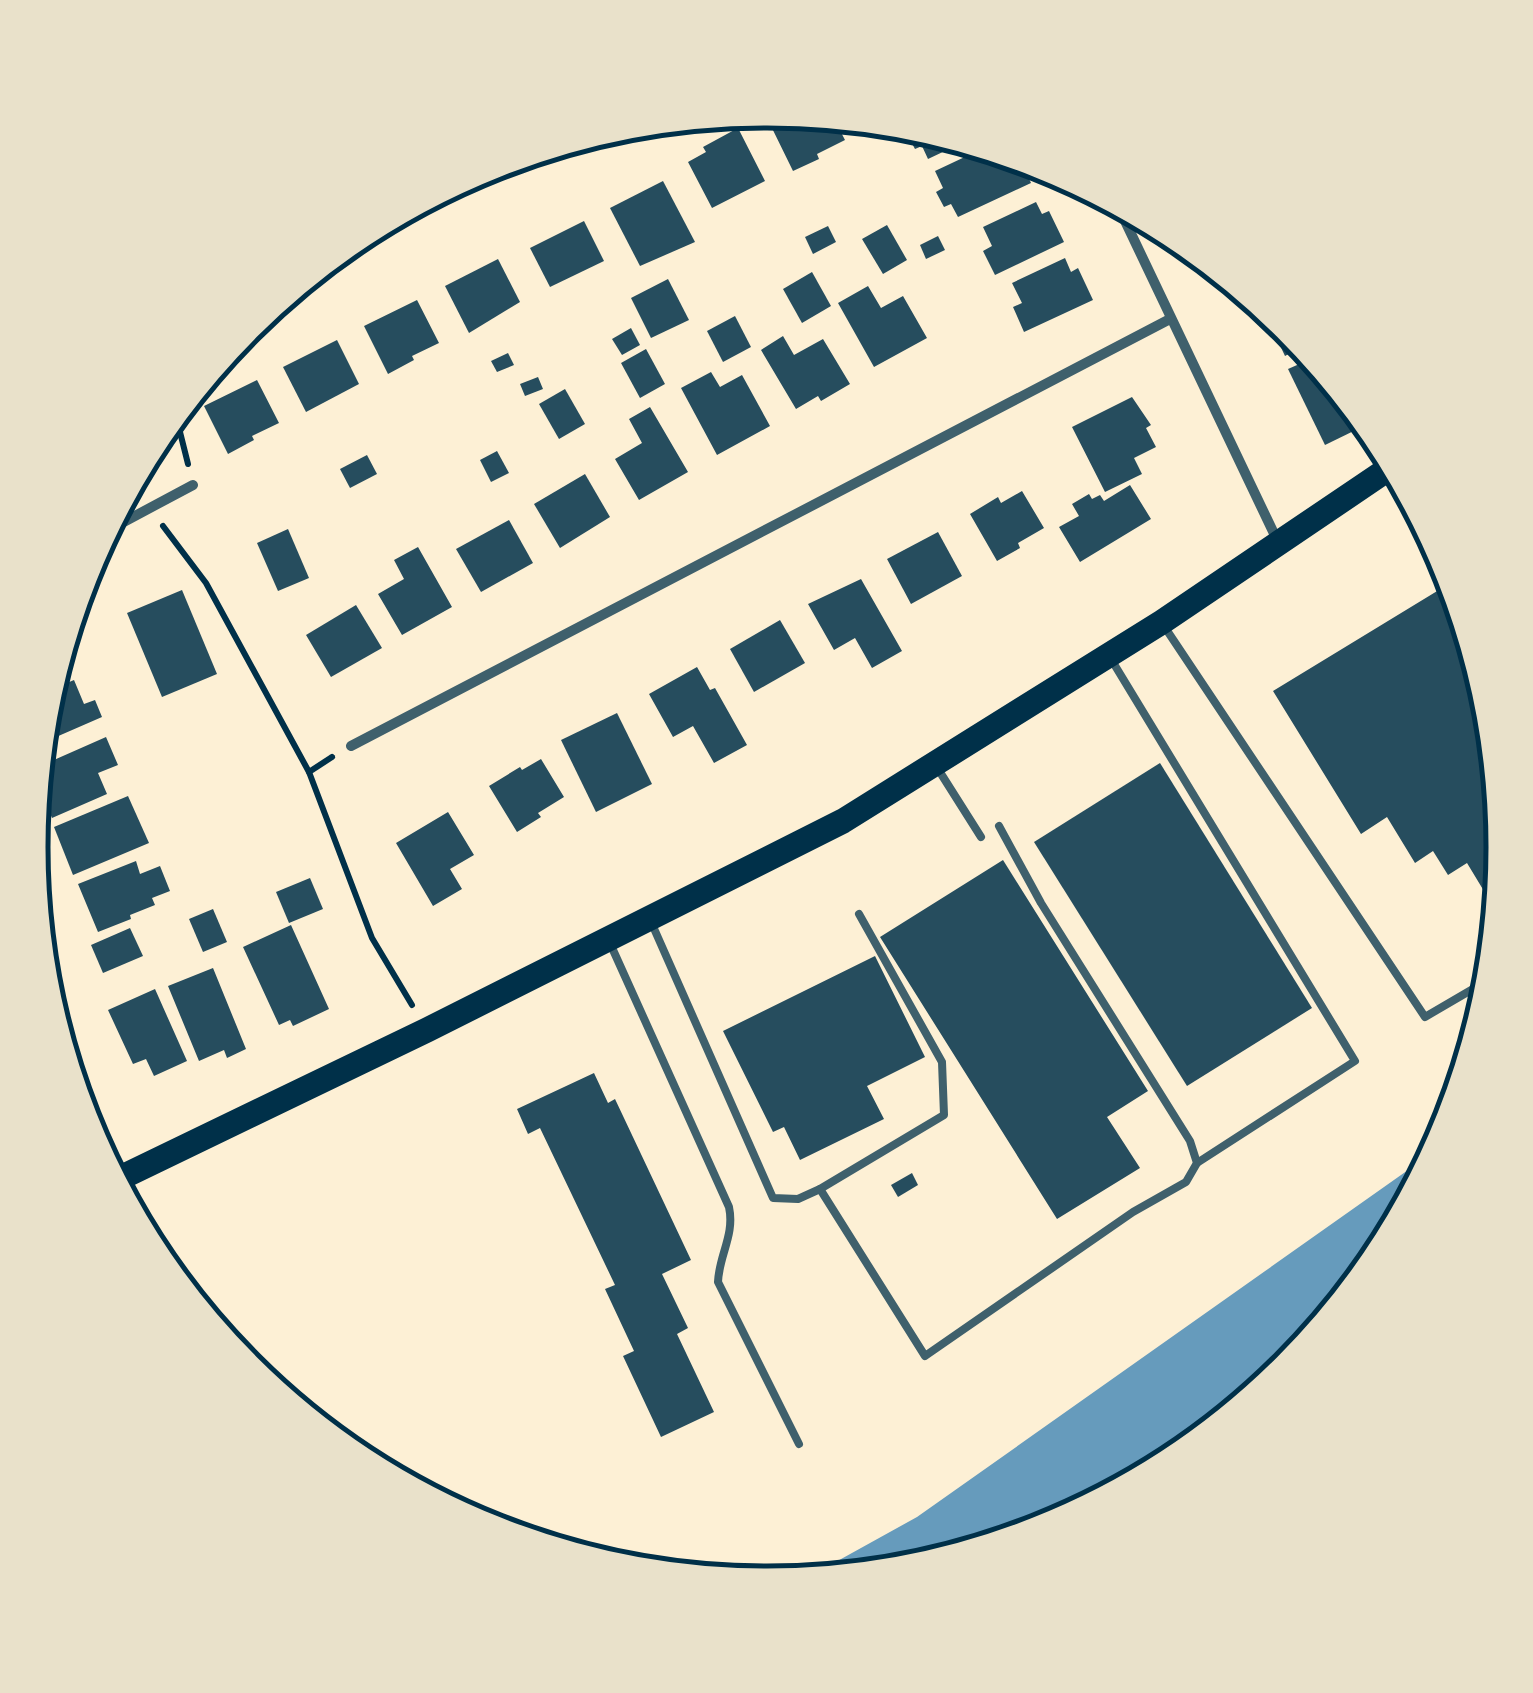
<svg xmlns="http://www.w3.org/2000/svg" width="1533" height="1693" font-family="Spectral,serif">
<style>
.water{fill:#669bbc}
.building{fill:#264d5e}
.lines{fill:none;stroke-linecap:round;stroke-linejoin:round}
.path{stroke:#003049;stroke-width:6}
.service{stroke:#3f606c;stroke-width:8}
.minor{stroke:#3f606c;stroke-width:10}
.primary{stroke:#003049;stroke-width:25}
.rim{fill:none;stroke:#003049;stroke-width:5}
</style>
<rect width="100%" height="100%" fill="#fdf0d5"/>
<path class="water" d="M 1435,1151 L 1379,1256 L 1287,1368 L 1175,1459 L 1048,1527 L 910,1569 L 805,1579 L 917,1517 Z"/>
<g class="building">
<path d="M 789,112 L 833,117 L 845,140 L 817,154 L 819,159 L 793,171 L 769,122 Z"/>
<path d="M 913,125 L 947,135 L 966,141 L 928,159 L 922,146 L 915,149 L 908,136 L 916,132 Z"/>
<path d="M 738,128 L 765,181 L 712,208 L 688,162 L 706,152 L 703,147 Z"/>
<path d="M 986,147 L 1006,156 L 1019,157 L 1031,183 L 958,217 L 951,204 L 944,207 L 936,192 L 943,188 L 935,171 Z"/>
<path d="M 663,181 L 695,242 L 640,266 L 610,208 Z"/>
<path d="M 1036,202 L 1042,214 L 1049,211 L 1064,242 L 995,275 L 983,251 L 992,246 L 983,227 Z"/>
<path d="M 584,221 L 604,261 L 550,287 L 530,248 Z"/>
<path d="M 887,225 L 907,260 L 883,274 L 862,239 Z"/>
<path d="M 828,226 L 836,242 L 813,254 L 805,237 Z"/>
<path d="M 938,236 L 945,250 L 926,259 L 920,245 Z"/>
<path d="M 1065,258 L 1071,272 L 1078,268 L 1093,300 L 1024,332 L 1013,307 L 1022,303 L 1012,283 Z"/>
<path d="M 498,259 L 520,302 L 469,333 L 445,286 Z"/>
<path d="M 812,272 L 831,306 L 802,323 L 783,289 Z"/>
<path d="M 668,279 L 689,320 L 651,338 L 631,298 Z"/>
<path d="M 868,286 L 881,308 L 903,296 L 927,338 L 874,367 L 838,303 Z"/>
<path d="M 417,300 L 439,343 L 412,356 L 414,360 L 388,374 L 364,326 Z"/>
<path d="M 1258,302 L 1288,326 L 1304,346 L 1285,356 L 1269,322 L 1264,324 L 1254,304 Z"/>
<path d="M 735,316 L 751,347 L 723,362 L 707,331 Z"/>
<path d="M 631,328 L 640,345 L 622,355 L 612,339 Z"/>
<path d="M 783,336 L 794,355 L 823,339 L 850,384 L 821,401 L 818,396 L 796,409 L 761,350 Z"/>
<path d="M 337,340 L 359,384 L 306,412 L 283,367 Z"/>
<path d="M 646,349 L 665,384 L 640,398 L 621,363 Z"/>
<path d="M 508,353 L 514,365 L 497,372 L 491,361 Z"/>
<path d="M 1313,358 L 1368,424 L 1325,445 L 1288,369 Z"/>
<path d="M 711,372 L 720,387 L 742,375 L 770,426 L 717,455 L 681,388 Z"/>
<path d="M 538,377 L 543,389 L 525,396 L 520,384 Z"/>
<path d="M 257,380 L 279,423 L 252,436 L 254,440 L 228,454 L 204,406 Z"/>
<path d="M 565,389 L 585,424 L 559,439 L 539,404 Z"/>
<path d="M 1132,397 L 1151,425 L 1146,428 L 1156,447 L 1134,458 L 1142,474 L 1105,492 L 1072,427 Z"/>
<path d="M 650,407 L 688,472 L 639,500 L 615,459 L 642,443 L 629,419 Z"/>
<path d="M 497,451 L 509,473 L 491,482 L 480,460 Z"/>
<path d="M 367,455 L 377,474 L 350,488 L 340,469 Z"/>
<path d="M 585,474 L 610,517 L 560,548 L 534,504 Z"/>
<path d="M 1130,485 L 1151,519 L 1080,562 L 1059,527 L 1079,516 L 1072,504 L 1089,494 L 1092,499 L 1100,495 L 1104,501 Z"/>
<path d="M 1022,491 L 1044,528 L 1018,543 L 1020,548 L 997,561 L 970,514 L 998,497 L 1001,503 Z"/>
<path d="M 509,520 L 533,563 L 481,592 L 456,549 Z"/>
<path d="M 288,529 L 309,578 L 278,591 L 257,543 Z"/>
<path d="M 938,532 L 962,576 L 911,604 L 887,559 Z"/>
<path d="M 418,547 L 452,607 L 402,635 L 378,594 L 404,579 L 394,560 Z"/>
<path d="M 861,579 L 902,651 L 872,668 L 855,638 L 834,650 L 808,604 Z"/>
<path d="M 1452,582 L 1489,703 L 1503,847 L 1498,896 L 1490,901 L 1467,863 L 1448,875 L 1433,851 L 1415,863 L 1387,817 L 1361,834 L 1273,691 Z"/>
<path d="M 182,590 L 217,674 L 162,697 L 127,613 Z"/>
<path d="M 356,605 L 382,648 L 331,677 L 306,635 Z"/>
<path d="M 780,620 L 805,663 L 754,692 L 730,649 Z"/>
<path d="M 60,650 L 69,668 L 52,676 Z"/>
<path d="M 697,667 L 710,690 L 715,688 L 747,745 L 714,763 L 693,726 L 673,737 L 649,694 Z"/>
<path d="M 74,680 L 84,704 L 95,700 L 102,717 L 40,744 L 48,691 Z"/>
<path d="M 617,713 L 652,784 L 596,812 L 561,740 Z"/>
<path d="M 106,737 L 118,765 L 98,773 L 107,794 L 52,818 L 44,799 L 39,801 L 35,793 L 39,787 L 38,767 Z"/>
<path d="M 541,759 L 564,797 L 538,813 L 541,817 L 517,832 L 489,786 L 520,767 L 522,770 Z"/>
<path d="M 1160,763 L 1312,1008 L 1187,1086 L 1034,842 Z"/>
<path d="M 128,796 L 149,843 L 73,875 L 54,827 Z"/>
<path d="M 448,812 L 474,855 L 450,869 L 462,889 L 433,906 L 396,843 Z"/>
<path d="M 1003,860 L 1148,1091 L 1107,1117 L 1140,1168 L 1057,1219 L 880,937 Z"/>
<path d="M 136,861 L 140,874 L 160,866 L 170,891 L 152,898 L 155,905 L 130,915 L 131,919 L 98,932 L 78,884 Z"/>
<path d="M 310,878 L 323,909 L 289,923 L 276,892 Z"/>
<path d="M 213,909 L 227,942 L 203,952 L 189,919 Z"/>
<path d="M 291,925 L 329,1009 L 293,1026 L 290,1020 L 279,1025 L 243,947 Z"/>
<path d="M 130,928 L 143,956 L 103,973 L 91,945 Z"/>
<path d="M 875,956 L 925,1057 L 867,1086 L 884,1119 L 800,1160 L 784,1127 L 773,1132 L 723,1031 Z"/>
<path d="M 213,968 L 246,1049 L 227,1058 L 224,1050 L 199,1061 L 168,986 Z"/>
<path d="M 155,989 L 187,1061 L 154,1076 L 146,1059 L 133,1064 L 108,1010 Z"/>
<path d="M 594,1073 L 608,1103 L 615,1099 L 691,1260 L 662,1274 L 688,1328 L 677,1334 L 714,1412 L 661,1437 L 623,1356 L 634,1351 L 605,1289 L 615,1285 L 540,1128 L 528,1134 L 517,1109 Z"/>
<path d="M 912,1173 L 918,1185 L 898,1197 L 891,1185 Z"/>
</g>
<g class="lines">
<g class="path">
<path d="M 175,412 L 188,464"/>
<path d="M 163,526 L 206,583 L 309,772 L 372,938 L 412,1005"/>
<path d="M 309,772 L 332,757"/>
</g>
<g class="service">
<path d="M 1164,626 L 1425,1017 L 1490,979"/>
<path d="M 1111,659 L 1355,1061 L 1197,1163"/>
<path d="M 938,769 L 981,837"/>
<path d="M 652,924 L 773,1198 L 798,1199 L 820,1189 L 925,1356 L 1133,1212 L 1186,1182 L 1197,1163 L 1190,1141 L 1041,903 L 999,826"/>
<path d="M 609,941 L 729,1207 C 735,1235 719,1255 718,1282 L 799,1444"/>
<path d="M 820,1189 L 944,1115 L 942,1062 L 859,914"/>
</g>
<g class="minor">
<path d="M 1116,202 L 1278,542"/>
<path d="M 103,533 L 193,485"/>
<path d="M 351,746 L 1170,319"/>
<path d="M 65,1060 L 117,1178"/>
</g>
<path class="primary" d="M 114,1181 L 427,1030 L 843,821 L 1162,622 L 1394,465"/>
</g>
<path d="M0 0H1533V1693H0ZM48 847a719 719 0 1 1 1438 0a719 719 0 1 1-1438 0Z" fill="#e9e1ca" fill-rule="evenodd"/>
<path class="rim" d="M48 847a719 719 0 1 1 1438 0a719 719 0 1 1-1438 0Z"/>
</svg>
